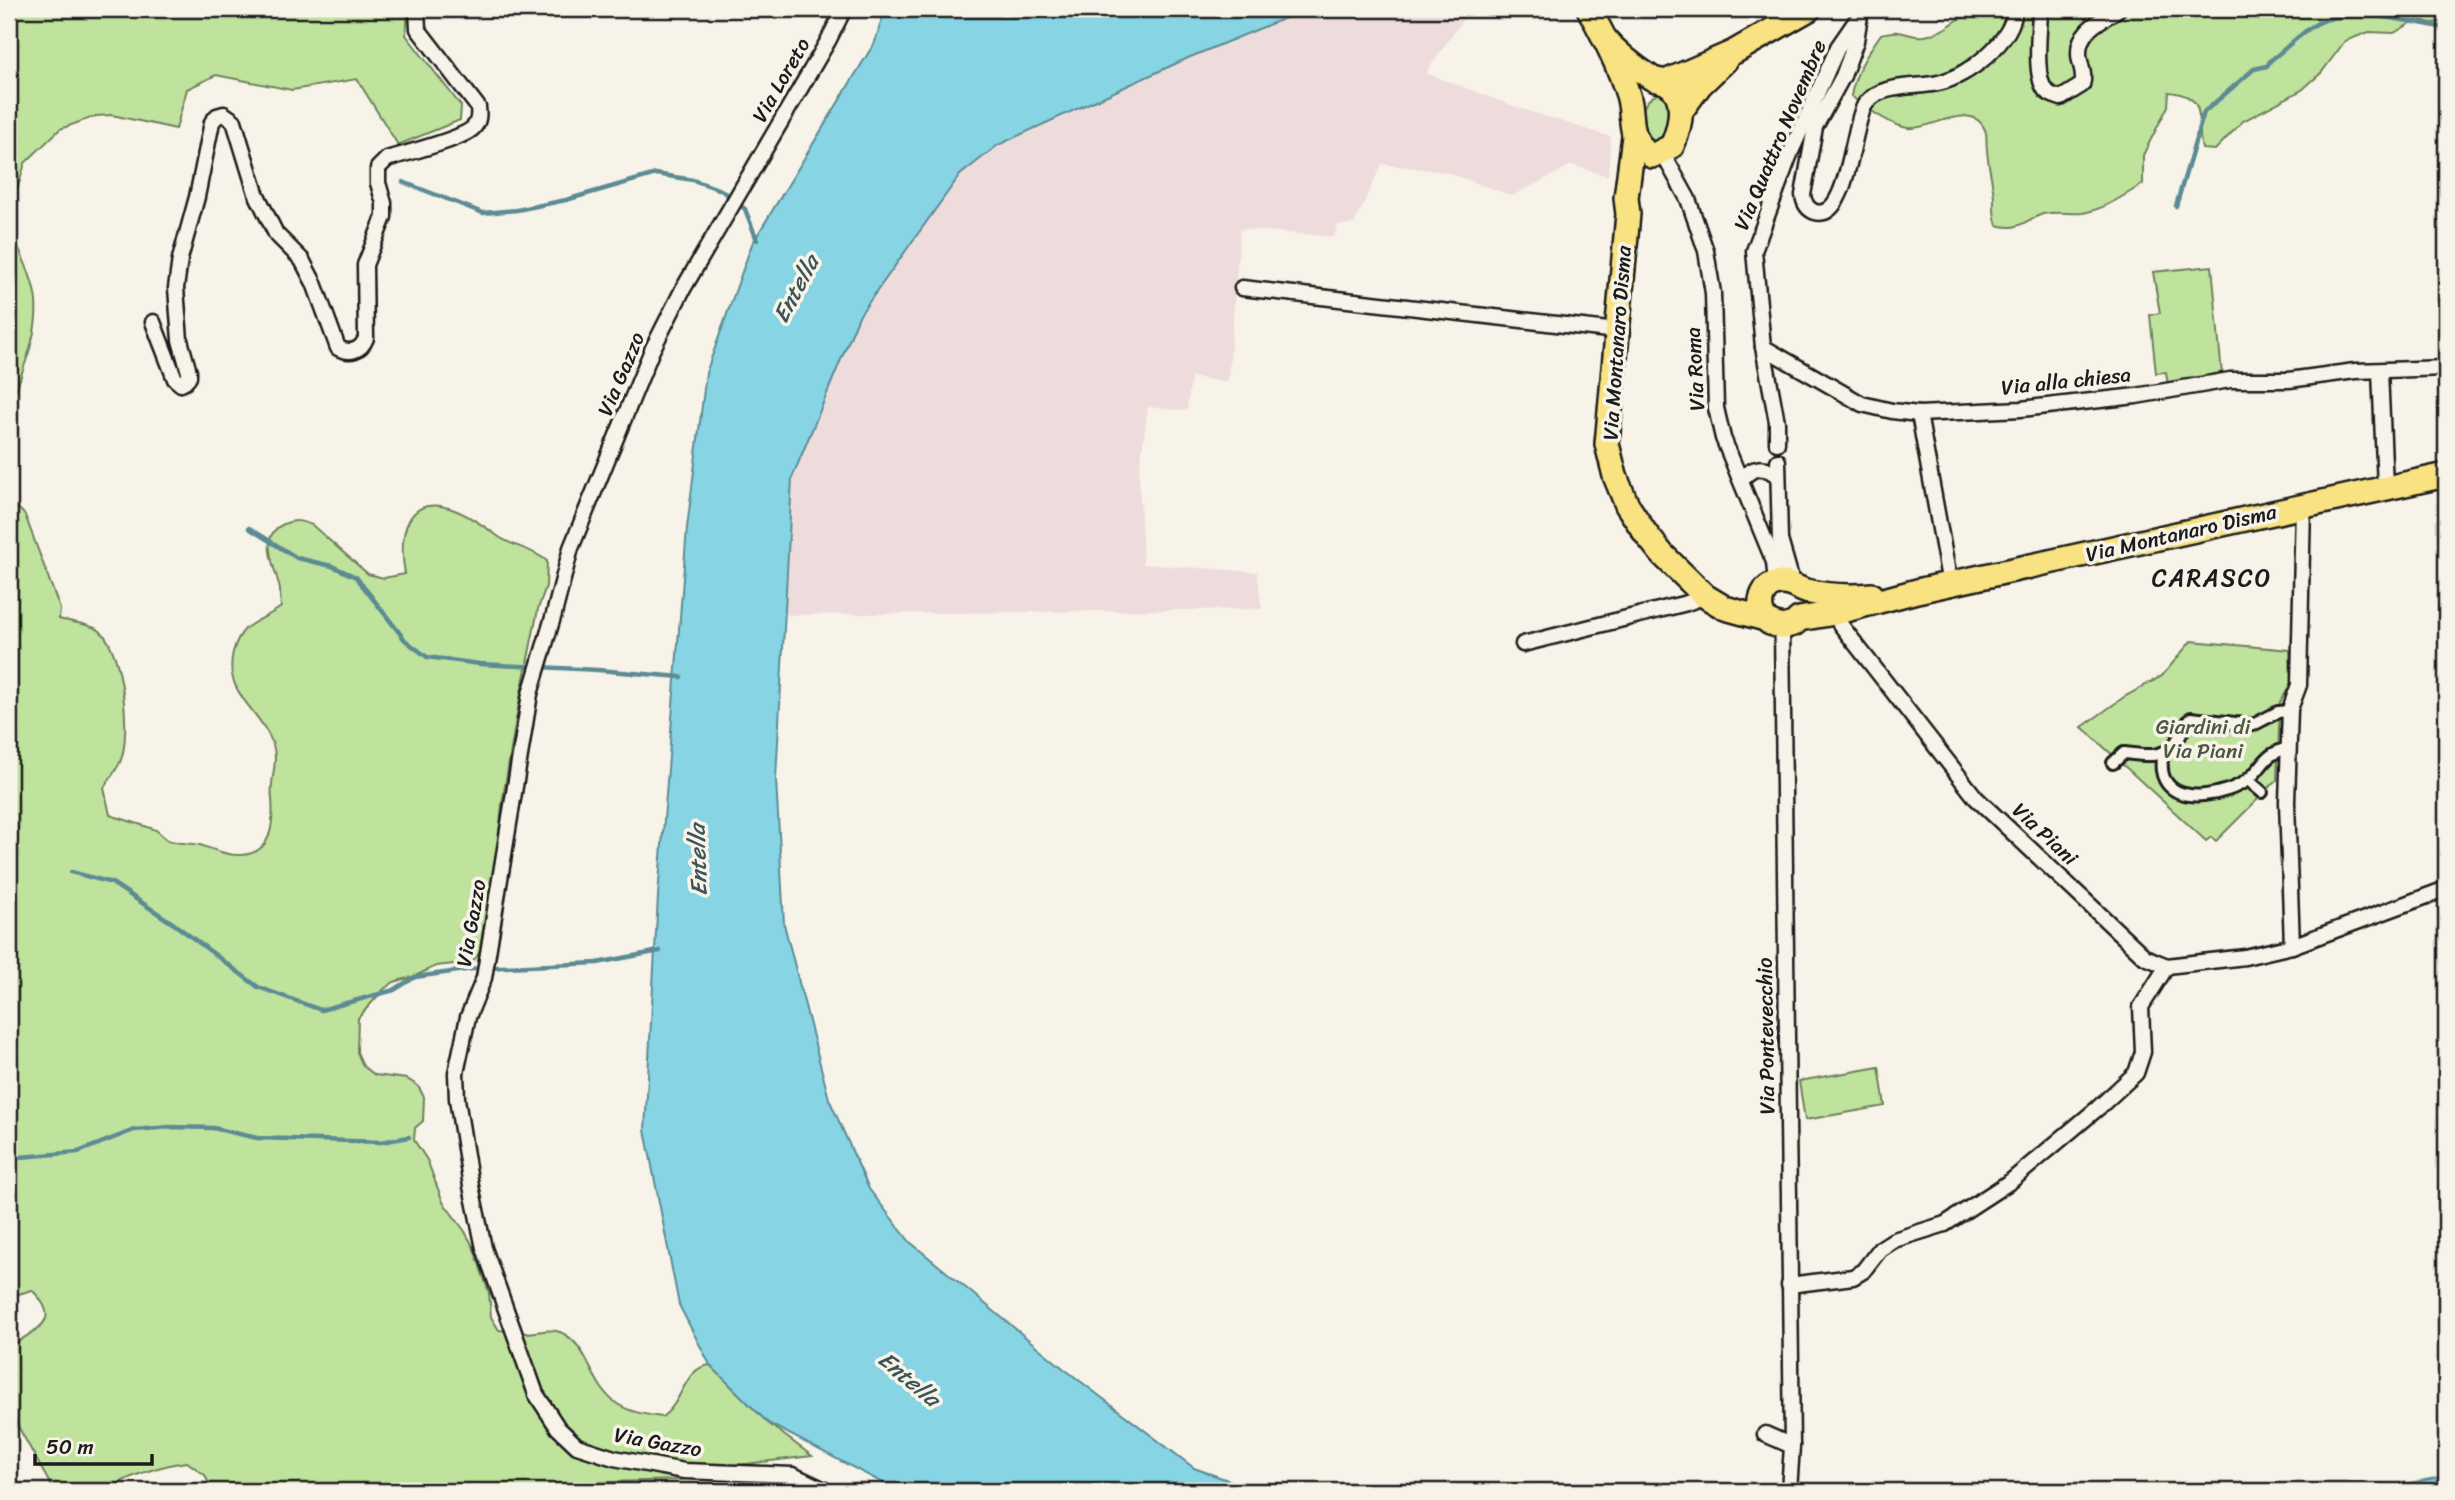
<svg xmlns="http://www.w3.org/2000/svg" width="2455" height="1500" font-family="Sriracha,sans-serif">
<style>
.built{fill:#eedcdc}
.green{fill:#bfe39d;stroke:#6e805c;stroke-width:2}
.water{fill:#87d5e4;stroke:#5c8b94;stroke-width:2}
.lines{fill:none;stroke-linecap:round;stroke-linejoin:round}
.stream{stroke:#5c8b94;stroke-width:4.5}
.pedestrian-casing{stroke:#1c1c1c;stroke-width:16}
.minor-casing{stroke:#1c1c1c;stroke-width:19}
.primary-casing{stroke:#1c1c1c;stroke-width:28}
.pedestrian{stroke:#f7f3e8;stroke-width:10}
.minor{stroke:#f7f3e8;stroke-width:14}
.primary{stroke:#f8e281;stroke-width:23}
.labels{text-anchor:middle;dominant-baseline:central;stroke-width:7;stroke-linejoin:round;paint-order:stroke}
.street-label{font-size:21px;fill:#1c1c1c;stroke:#f7f3e8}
.park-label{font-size:21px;fill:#4d5843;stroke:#f7f3e8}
.water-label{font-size:23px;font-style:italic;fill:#3c5458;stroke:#f7f3e8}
.quarter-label{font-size:24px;letter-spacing:2px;fill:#1c1c1c;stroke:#f7f3e8}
</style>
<rect width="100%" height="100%" fill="#f7f3e8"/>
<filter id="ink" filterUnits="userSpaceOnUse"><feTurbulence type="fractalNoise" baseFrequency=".0143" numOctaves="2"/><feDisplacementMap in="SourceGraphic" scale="14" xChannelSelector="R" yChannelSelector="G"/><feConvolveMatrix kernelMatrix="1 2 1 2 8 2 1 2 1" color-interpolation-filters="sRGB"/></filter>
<g filter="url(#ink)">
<path class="built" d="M 1307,9 L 1470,9 L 1426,73 L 1516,107 L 1611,137 L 1608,176 L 1572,165 L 1512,196 L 1446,172 L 1382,164 L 1354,224 L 1338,225 L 1334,237 L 1240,229 L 1228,382 L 1191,377 L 1187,411 L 1148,407 L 1139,473 L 1143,564 L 1257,572 L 1262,609 L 785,615 L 792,478 L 859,316 L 960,175 L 998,145 L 1189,58 Z"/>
<g class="green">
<path d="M 9,9 L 408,9 L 406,35 L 461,106 L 460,120 L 398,145 L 357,79 L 292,90 L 216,75 L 187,89 L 176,129 L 112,115 L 96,116 L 60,129 L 25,163 L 9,218 Z"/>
<path d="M 2016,9 L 2446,9 L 2446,22 L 2430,23 L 2418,19 L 2394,33 L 2369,32 L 2345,41 L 2321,73 L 2302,90 L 2243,121 L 2215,150 L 2202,149 C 2195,123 2211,96 2169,92 L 2168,106 L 2143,155 L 2143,184 C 2125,195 2103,210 2082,213 C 2070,214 2056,211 2043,214 C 2024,220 2019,232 1997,225 C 1993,215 1994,208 1994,198 C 1993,182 1988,166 1987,150 C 1986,144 1987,138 1986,133 C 1975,97 1930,131 1908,128 C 1889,125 1865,107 1851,96 C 1855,72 1867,54 1881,34 C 1886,33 1893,31 1898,32 C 1908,33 1914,38 1925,36 C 1960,29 1953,6 1997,18 Z"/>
<path d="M 1660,93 C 1677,111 1672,130 1655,146 L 1647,142 C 1641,122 1636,102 1660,93 Z"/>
<path d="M 9,225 C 33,284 48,299 25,364 C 20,377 17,394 9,405 Z"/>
<path d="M 2212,266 L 2222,375 L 2168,385 L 2166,372 L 2156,373 L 2150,315 L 2160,313 L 2153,272 Z"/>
<path d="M 9,499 L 25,515 L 60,609 L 59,619 C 71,622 91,624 100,631 C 123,651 131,732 121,760 C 117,770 109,779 104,788 L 110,815 C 125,820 141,824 156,830 C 160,833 163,837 168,840 C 178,844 189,843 200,845 C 212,849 227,856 241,855 C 272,854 274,823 272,799 C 269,779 280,762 272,742 C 259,708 223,694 233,652 C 242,620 258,624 281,607 C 280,600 281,592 279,585 C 274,565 258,535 284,524 C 294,519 302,521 312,525 L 368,574 L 384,578 L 405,574 C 398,535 406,490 457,511 C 472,517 485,527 499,537 C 514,547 533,549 547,561 L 546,586 L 538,609 L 517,713 L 502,804 L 493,894 L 480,952 L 472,962 L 436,966 L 415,976 L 394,982 L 384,989 L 358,1018 L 357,1052 L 363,1066 L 375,1075 L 407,1079 L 418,1086 L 424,1097 L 423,1121 L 415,1128 L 414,1140 L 427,1160 L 443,1202 L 464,1230 L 473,1246 L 489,1293 L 491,1317 L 499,1330 C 508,1331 517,1334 526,1333 C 538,1333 552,1327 564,1334 C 575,1340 583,1352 588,1363 C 607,1403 618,1411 662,1417 C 684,1402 683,1368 710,1365 L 768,1423 L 812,1456 L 738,1465 L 681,1480 L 575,1483 L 550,1491 L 212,1491 L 205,1475 L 187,1462 C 167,1464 121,1477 109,1491 L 54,1491 L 19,1428 L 9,1403 L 9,1350 C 28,1328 68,1327 32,1290 L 9,1297 Z"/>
<path d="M 2191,641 L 2290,650 L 2291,684 L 2280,702 L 2277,780 L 2216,841 L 2211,837 L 2206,841 L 2082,727 L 2124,697 L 2162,676 Z"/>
<path d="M 1879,1067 L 1885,1106 L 1805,1120 L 1799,1081 Z"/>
</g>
<g class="water">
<path d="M 885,9 L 1307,9 L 1188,58 L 998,145 L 960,175 L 859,316 L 792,478 L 776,779 L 784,924 L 829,1099 L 869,1189 L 910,1242 L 1063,1368 L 1194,1468 L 1259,1491 L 898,1491 L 768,1423 L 710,1365 L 679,1305 L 645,1130 L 658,896 L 687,528 L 706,373 L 752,244 L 875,42 Z"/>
<path d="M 2446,1476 L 2446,1491 L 2369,1491 Z"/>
</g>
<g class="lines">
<g class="stream">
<path d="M 403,182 L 483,213 L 517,210 L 566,200 L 656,174 L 693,180 L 721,190 L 745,209 L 757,240"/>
<path d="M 2176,206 L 2204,112 L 2254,69 L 2267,66 L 2271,60 C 2286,49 2301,32 2318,23 C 2351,6 2410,22 2446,28"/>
<path d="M 249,528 L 297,558 L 332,566 L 356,577 L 405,640 L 427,657 L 480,664 L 598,670 L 681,677"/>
<path d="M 71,872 L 112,883 L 174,924 L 258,987 L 321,1010 L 394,990 L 415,977 L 480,968 L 597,963 L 660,951"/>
<path d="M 9,1158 L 78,1152 L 134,1130 L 170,1127 L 213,1128 L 257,1138 L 381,1142 L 409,1137"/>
</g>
<g class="pedestrian-casing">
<g id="pedestrian">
<path d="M 2162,753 C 2162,762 2160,771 2165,780 C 2179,806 2227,794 2246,781 C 2265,767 2262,754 2289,748"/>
<path d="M 2113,763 L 2124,753 C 2143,755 2163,760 2176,742 C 2182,734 2185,725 2191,718 L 2253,725 L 2278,712 L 2290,711"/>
<path d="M 2248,780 L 2262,792"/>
</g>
</g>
<g class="minor-casing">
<g id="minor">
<path d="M 1861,9 L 1856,41 L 1843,76 L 1815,127 L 1803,195 C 1804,203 1807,209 1815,212 C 1849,222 1852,122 1866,103 C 1881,83 1917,88 1938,83 C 1968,77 2013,41 2015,9"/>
<path d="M 2040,9 C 2040,29 2033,76 2046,91 C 2050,95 2055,96 2061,98 L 2082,85 C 2086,73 2079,65 2079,53 C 2078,30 2102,20 2118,9"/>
<path d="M 1662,152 L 1688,199 L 1706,251 L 1713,293 L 1716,408 L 1723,438 L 1774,562 L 1776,583"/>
<path d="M 1242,288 L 1617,331"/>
<path d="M 153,322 L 175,379 L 181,384 L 185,382 L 189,377 L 189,372 L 180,340 L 176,288 L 180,259 L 197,197 L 212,122 L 217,116 L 224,114 L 234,121 L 256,193 L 276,234 L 302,260 L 314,283 L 338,348 C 350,354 361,351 366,338 L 365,265 L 384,217 L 384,203 L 378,183 L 378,168 L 387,159 C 405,153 461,140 473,128 C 479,122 479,115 478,107 L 418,29 L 417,9"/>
<path d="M 1763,347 L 1862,404 L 1892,411 L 1919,414 L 2021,409 L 2136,396 L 2230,380 L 2289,380 L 2355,371 L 2446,368"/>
<path d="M 2380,371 L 2385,487"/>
<path d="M 1919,414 L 1950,584"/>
<path d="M 1777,443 L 1777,422 L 1763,347 L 1754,251 L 1790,154 L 1838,47 L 1856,21"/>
<path d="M 1778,461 L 1780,540 L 1793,585"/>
<path d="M 1741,481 C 1751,466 1766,464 1778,477"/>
<path d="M 1835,613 L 1840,624 L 1976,798 L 2145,957 L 2167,966 L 2245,957 L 2292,946 L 2446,889"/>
<path d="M 1782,627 L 1792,1446"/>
<path d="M 1523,644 L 1687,603 L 1705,596"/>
<path d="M 2292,946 L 2287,802 L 2290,709 L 2299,685 L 2303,505"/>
<path d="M 1789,1285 L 1853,1277 L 1863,1271 L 1880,1249 L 1894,1240 L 1945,1224 L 2011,1181 L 2098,1108 L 2136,1073 L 2143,1052 L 2141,1007 L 2167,966"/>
<path d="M 1765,1434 L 1792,1446 L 1789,1491"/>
<path d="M 827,1491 L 793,1475 L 684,1471 L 614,1458 L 577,1446 L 558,1428 L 536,1394 L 484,1248 L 471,1186 L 457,1099 L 456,1073 L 468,1017 L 484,978 L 530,694 L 554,614 L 571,548 L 652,350 L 683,289 L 828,41 L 844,9"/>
</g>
</g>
<g class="primary-casing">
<g id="primary">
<path d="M 1589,9 C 1604,37 1619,65 1628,95 C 1634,114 1628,132 1642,148"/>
<path d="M 1604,38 C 1618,54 1633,66 1650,77 C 1655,81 1660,80 1665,82 C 1689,93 1680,128 1672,146 L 1652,156"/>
<path d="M 1665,82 L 1734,52 L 1809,9"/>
<path d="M 1681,111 L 1700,85 L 1725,61"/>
<path d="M 1634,136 L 1626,198 L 1628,214 L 1607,444 L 1615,476 L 1627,505 L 1646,534 L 1662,554 L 1705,596 L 1725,608 L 1765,619 L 1770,623 L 1782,627 L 1794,624 L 1799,619 L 1835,613 L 1917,591 L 2446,475"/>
<path d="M 1765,619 C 1756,605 1761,584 1781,583 C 1790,582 1798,589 1806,591 C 1828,596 1850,597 1872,595"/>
</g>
</g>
<use href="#pedestrian" class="pedestrian"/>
<use href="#minor" class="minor"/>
<use href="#primary" class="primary"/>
</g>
</g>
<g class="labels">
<g class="street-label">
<text transform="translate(781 80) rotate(-60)">Via Loreto</text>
<text transform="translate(1780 135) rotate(-67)">Via Quattro Novembre</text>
<text transform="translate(1617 343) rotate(-86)">Via Montanaro Disma</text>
<text transform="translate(1695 369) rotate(-93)">Via Roma</text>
<text transform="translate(621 374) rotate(-67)">Via Gazzo</text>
<text transform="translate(2066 381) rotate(-6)">Via alla chiesa</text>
<text transform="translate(2181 533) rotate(-13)">Via Montanaro Disma</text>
<text transform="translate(2045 834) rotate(43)">Via Piani</text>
<text transform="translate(471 923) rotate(-80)">Via Gazzo</text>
<text transform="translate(1766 1036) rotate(-91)">Via Pontevecchio</text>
<text transform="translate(658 1442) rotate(10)">Via Gazzo</text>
</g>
<g class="park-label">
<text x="2203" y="727">Giardini di<tspan x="2203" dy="24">Via Piani</tspan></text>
</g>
<g class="water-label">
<text transform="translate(796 289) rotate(-62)">Entella</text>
<text transform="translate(698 860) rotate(-92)">Entella</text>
<text transform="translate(909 1379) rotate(40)">Entella</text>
</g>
<g class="quarter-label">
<text x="2212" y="578">CARASCO</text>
</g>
</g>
<rect width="2455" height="1500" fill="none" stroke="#f7f3e8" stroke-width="35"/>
<rect x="18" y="18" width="2420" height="1465" fill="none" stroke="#1c1c1c" stroke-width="2.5" filter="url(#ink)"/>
<path d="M35 1454v10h117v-10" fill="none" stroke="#1c1c1c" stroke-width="3.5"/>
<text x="46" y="1454" font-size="21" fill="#1c1c1c" stroke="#f7f3e8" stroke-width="5" paint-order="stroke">50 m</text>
</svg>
